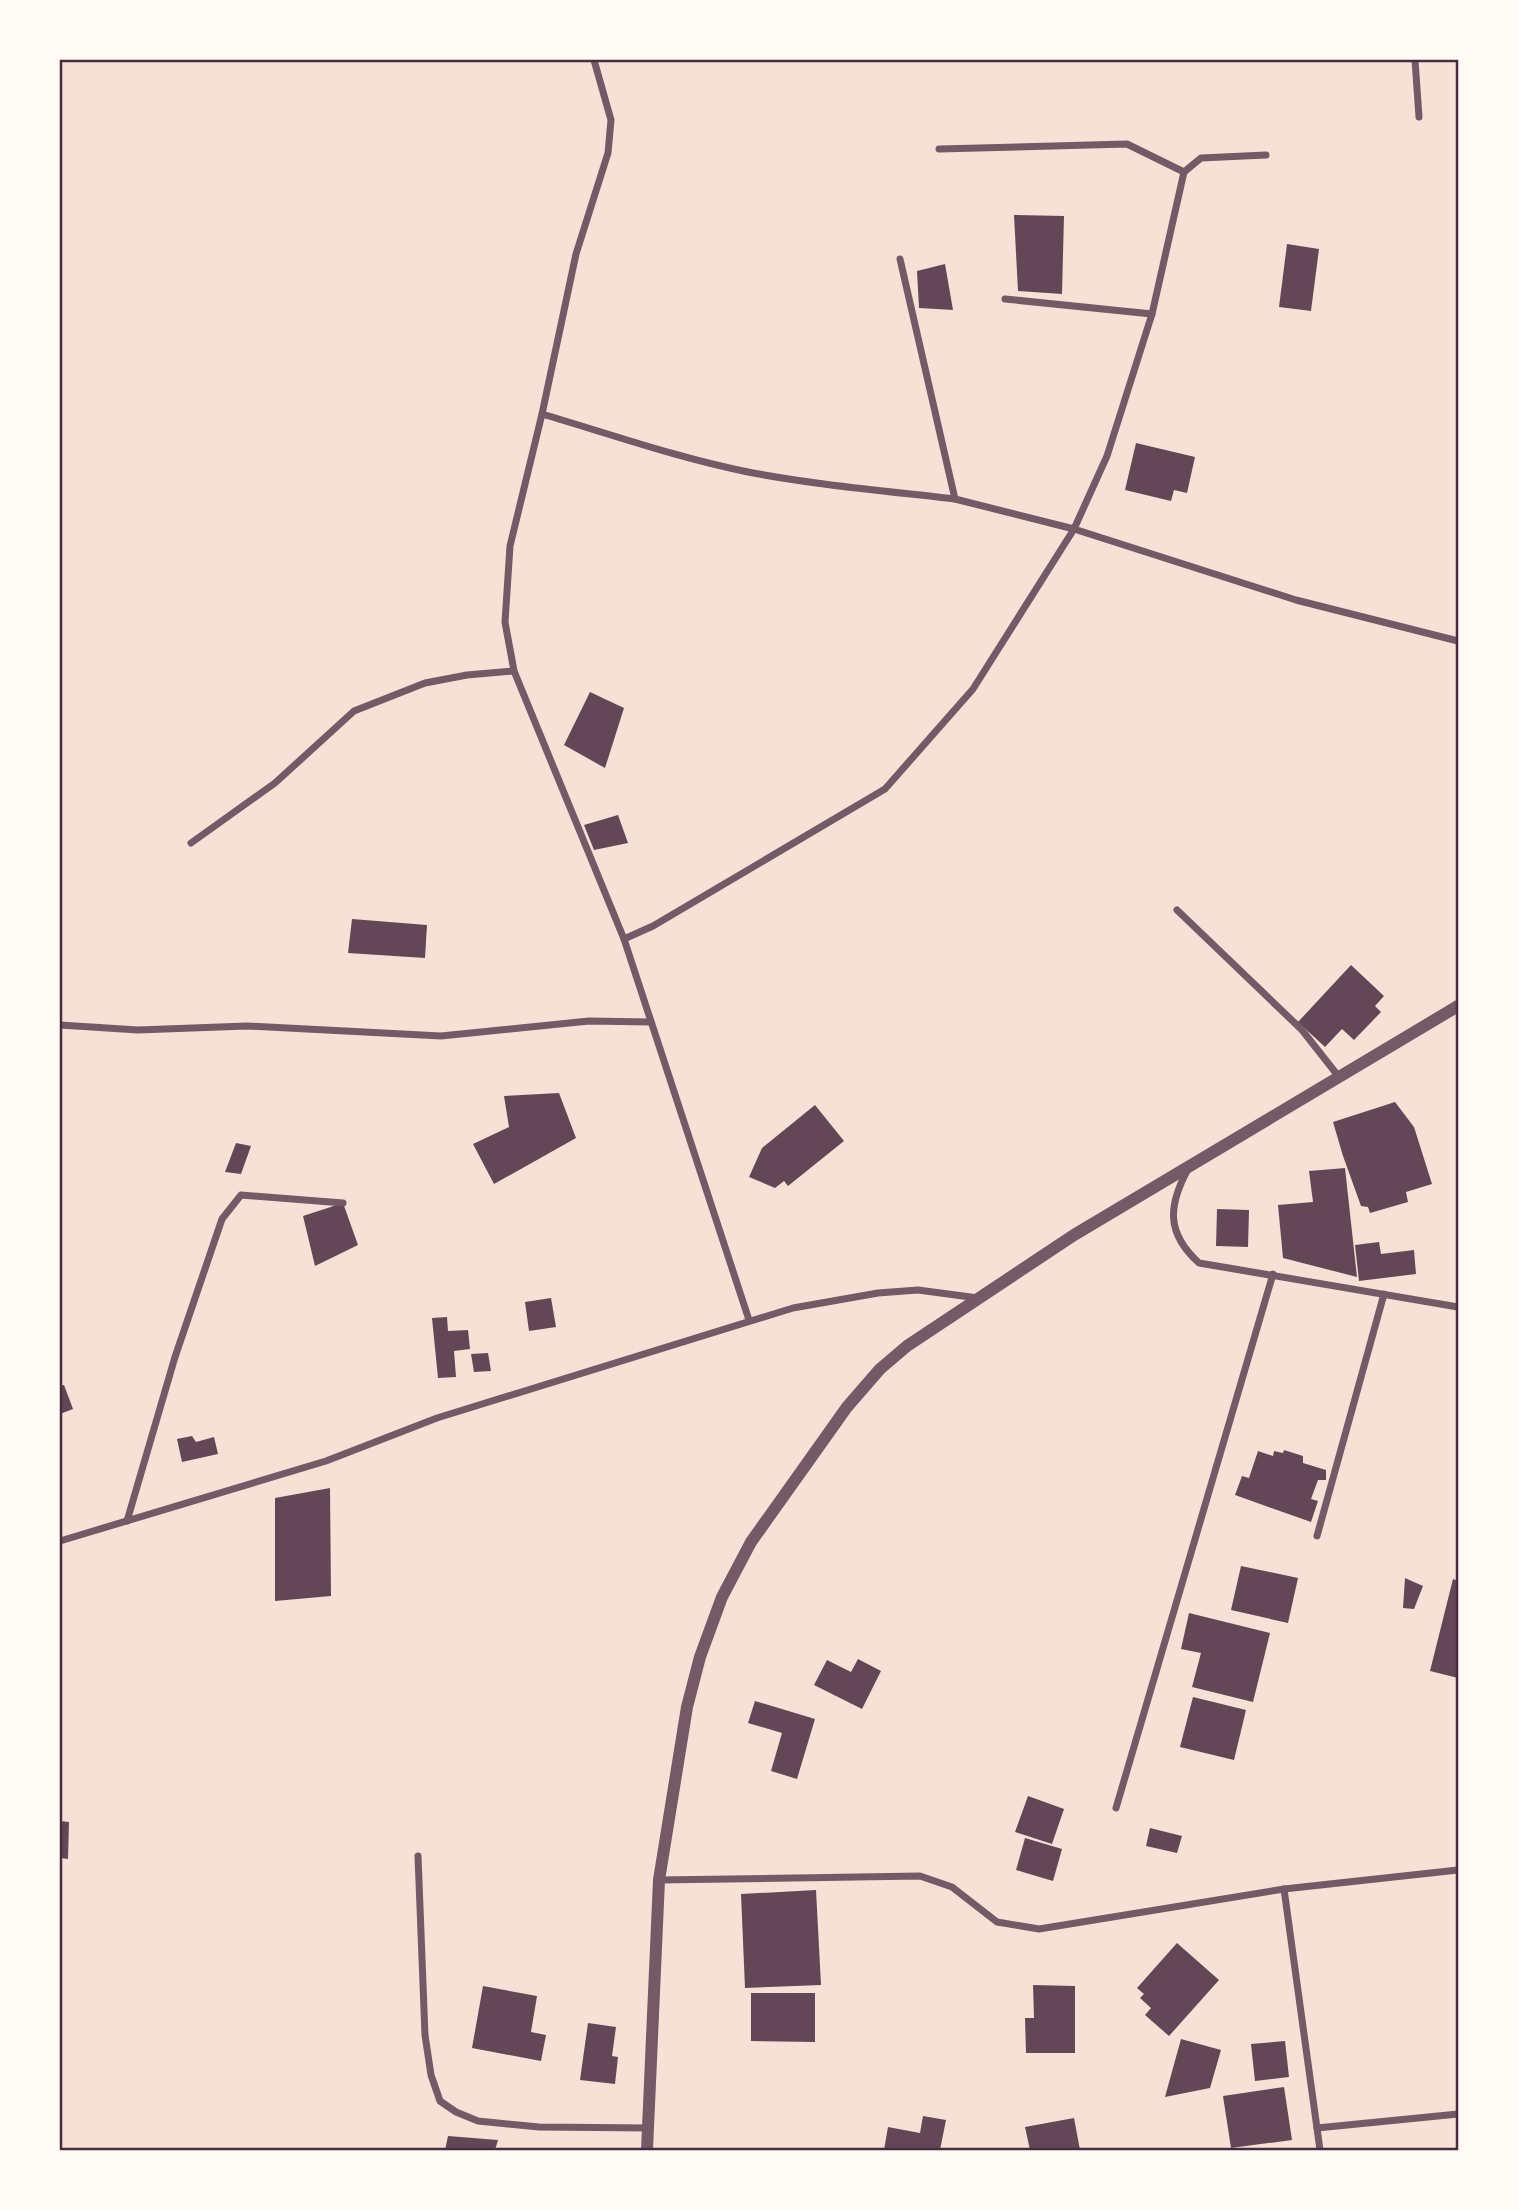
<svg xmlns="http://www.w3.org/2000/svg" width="1518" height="2210" font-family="'Source Serif 4',serif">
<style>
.building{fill:#644757}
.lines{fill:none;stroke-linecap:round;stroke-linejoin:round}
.minor{stroke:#755966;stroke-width:7}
.tertiary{stroke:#755966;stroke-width:12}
.neatline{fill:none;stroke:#4a2c40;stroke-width:2.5}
</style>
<rect width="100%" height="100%" fill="#f7e1d7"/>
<g class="building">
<path d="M 1014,215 L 1064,216 L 1062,294 L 1018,291 Z"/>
<path d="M 1287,244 L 1319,249 L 1311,311 L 1279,307 Z"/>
<path d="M 945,264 L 953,310 L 919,308 L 917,271 Z"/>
<path d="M 1136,443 L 1195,457 L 1187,493 L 1174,490 L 1171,501 L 1125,490 Z"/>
<path d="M 590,692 L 624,708 L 605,768 L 564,745 Z"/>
<path d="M 618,815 L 628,843 L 594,850 L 584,825 Z"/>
<path d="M 352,919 L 427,925 L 425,958 L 348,953 Z"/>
<path d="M 1351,965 L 1384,996 L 1375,1006 L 1381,1012 L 1354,1040 L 1342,1029 L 1325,1047 L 1298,1022 Z"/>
<path d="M 559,1093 L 576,1138 L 494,1184 L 473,1144 L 509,1127 L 504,1096 Z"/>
<path d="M 1395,1102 L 1414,1127 L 1432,1184 L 1406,1192 L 1408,1202 L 1370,1213 L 1368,1207 L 1361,1206 L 1343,1156 L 1333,1122 Z"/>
<path d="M 815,1105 L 844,1141 L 788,1186 L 784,1181 L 775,1188 L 749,1177 L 762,1148 Z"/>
<path d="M 236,1143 L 251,1146 L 241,1174 L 225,1172 Z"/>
<path d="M 1345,1168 L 1357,1277 L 1283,1258 L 1278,1205 L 1313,1202 L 1309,1171 Z"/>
<path d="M 343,1203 L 358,1245 L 315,1266 L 303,1216 Z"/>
<path d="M 1217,1209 L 1249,1210 L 1248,1247 L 1216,1246 Z"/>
<path d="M 1379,1242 L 1381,1254 L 1414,1250 L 1416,1274 L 1359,1281 L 1355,1245 Z"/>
<path d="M 551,1298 L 556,1327 L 529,1331 L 525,1302 Z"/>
<path d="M 447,1317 L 448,1331 L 468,1330 L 470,1349 L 454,1351 L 456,1377 L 438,1378 L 432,1318 Z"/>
<path d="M 488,1353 L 491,1371 L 474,1372 L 471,1354 Z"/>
<path d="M 64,1385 L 73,1409 L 60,1414 L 60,1386 Z"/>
<path d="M 192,1436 L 196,1442 L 214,1437 L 218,1454 L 182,1462 L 177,1439 Z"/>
<path d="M 1284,1450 L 1303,1456 L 1303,1463 L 1326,1470 L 1326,1480 L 1318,1480 L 1311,1499 L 1318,1501 L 1311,1522 L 1235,1495 L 1242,1476 L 1249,1478 L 1258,1451 L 1273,1456 L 1274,1451 L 1283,1453 Z"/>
<path d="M 330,1488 L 331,1596 L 275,1601 L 275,1498 Z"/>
<path d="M 1241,1566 L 1298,1578 L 1288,1623 L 1231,1610 Z"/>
<path d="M 1405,1578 L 1423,1586 L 1414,1609 L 1403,1608 Z"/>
<path d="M 1453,1579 L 1458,1581 L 1458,1678 L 1430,1671 Z"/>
<path d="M 1189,1613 L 1270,1633 L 1253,1702 L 1192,1687 L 1201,1653 L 1181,1649 Z"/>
<path d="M 858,1659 L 881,1671 L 862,1709 L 814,1685 L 827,1660 L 851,1672 Z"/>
<path d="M 1193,1697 L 1246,1710 L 1234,1760 L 1180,1747 Z"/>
<path d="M 755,1701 L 815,1719 L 797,1779 L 771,1771 L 782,1733 L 748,1723 Z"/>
<path d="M 1028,1796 L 1064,1809 L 1052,1844 L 1015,1832 Z"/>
<path d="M 60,1821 L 69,1822 L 68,1859 L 60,1858 Z"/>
<path d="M 1150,1828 L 1182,1836 L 1177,1853 L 1146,1846 Z"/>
<path d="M 1025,1838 L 1062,1849 L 1053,1881 L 1016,1870 Z"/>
<path d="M 816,1890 L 821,1985 L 745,1988 L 741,1894 Z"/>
<path d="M 1177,1943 L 1219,1980 L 1169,2036 L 1145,2015 L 1151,2008 L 1140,1998 L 1144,1994 L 1137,1988 Z"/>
<path d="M 1033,1985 L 1075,1986 L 1075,2053 L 1026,2053 L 1025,2018 L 1034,2018 Z"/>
<path d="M 483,1986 L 537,1996 L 531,2032 L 546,2035 L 541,2061 L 472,2048 Z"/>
<path d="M 751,1993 L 815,1993 L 815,2042 L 751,2041 Z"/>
<path d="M 588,2023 L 616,2027 L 612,2056 L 618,2057 L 615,2084 L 580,2080 Z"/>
<path d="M 1181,2039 L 1221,2050 L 1210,2088 L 1165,2097 Z"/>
<path d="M 1285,2041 L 1289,2077 L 1255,2081 L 1251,2044 Z"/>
<path d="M 1284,2087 L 1292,2140 L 1231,2148 L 1223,2096 Z"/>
<path d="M 923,2116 L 946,2120 L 940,2150 L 884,2150 L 888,2127 L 920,2133 Z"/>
<path d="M 1074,2118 L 1080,2150 L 1030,2150 L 1025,2127 Z"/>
<path d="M 448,2136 L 498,2140 L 495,2150 L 445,2150 Z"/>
</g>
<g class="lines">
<g class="minor">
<path d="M 594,60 L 611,120 L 608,153 L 576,254 L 542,414 L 510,546 L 505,622 L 514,671 L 624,939 L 749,1320"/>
<path d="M 1415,60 L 1419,117"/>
<path d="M 939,149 L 1127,144 L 1184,172"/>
<path d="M 900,259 L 955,499 L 1074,529 L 1296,600 L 1458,641"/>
<path d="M 1005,299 L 1152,314"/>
<path d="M 542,414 C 610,434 678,458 748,472 C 816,485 886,491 955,499"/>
<path d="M 191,843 L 275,783 L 354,711 L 425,683 L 467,675 L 514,671"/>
<path d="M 1177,910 L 1302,1030 L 1339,1077"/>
<path d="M 624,939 L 653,926 L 885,789 L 973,689 L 1074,529 L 1107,456 L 1152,314 L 1184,172 L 1201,158 L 1266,155"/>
<path d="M 60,1025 L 138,1030 L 247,1026 L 441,1036 L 589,1021 L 651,1022"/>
<path d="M 1188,1169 C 1168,1206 1166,1233 1199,1263 L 1458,1307"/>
<path d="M 127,1521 L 175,1357 L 222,1219 L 241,1195 L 343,1203"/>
<path d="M 1317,1536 L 1384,1294"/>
<path d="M 60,1541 L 326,1461 L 437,1418 L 793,1308 L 878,1293 L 918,1290 L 978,1298"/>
<path d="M 1116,1808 L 1273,1274"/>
<path d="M 418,1856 L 425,2035 L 431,2075 L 440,2101 L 456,2112 L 478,2121 L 539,2127 L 648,2128"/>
<path d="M 659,1880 L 920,1876 L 952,1887 L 997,1922 L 1039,1929 L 1284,1889 L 1458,1870"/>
<path d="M 1284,1889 L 1320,2150"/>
<path d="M 1317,2128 L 1458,2114"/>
</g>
<path class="tertiary" d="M 647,2150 L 659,1880 L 687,1707 L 700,1657 L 722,1597 L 751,1542 L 847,1407 L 880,1369 L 907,1346 L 1074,1235 L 1458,1006"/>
</g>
<rect width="1518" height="2210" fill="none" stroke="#fffaf5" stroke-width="122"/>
<rect x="61" y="61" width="1396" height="2088" class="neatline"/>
</svg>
